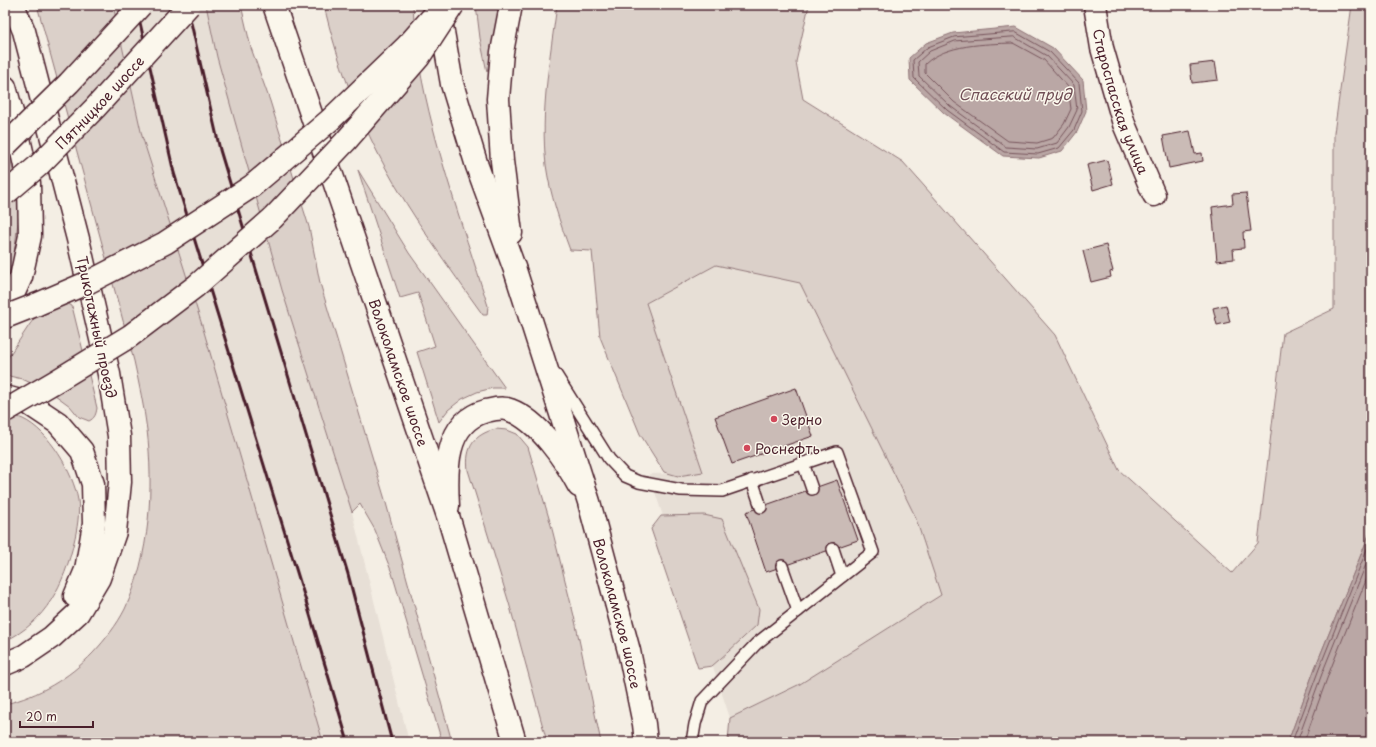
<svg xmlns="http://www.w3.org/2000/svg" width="1376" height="747" font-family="'Playpen Sans',sans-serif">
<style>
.built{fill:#e7dfd6}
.green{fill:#dbd0c9;stroke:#92787a}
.water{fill:#baa7a5;stroke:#8d7174}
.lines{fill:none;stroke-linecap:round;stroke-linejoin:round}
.shore{stroke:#77555c;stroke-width:1}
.building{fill:#cabbb6;stroke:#4a1f2b}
.lane-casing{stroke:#4a1f2b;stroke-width:14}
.street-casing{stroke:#4a1f2b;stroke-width:25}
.secondary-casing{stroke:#4a1f2b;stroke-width:25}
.primary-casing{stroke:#4a1f2b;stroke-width:25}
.lane{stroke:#fbf7ec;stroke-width:11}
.street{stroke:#fbf7ec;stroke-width:22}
.secondary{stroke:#fbf7ec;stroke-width:22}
.primary{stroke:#fbf7ec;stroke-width:22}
.rail{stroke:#4a1f2b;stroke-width:3}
.secondary-bridge-casing{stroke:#4a1f2b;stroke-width:25;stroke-linecap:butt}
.primary-bridge-casing{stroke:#4a1f2b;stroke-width:25;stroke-linecap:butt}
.secondary-bridge{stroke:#fbf7ec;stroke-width:22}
.primary-bridge{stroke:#fbf7ec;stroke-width:22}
.poi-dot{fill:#d1495b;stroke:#fbf7ec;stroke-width:1.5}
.labels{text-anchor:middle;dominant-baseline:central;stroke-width:3;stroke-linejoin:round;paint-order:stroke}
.street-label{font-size:14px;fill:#4a1f2b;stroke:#fbf7ec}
.poi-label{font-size:14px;fill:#4a1f2b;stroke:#fbf7ec;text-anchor:start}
.water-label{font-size:15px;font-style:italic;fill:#714f56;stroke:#fbf7ec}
</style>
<rect width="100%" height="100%" fill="#f4eee4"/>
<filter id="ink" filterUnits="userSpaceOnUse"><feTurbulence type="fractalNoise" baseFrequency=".025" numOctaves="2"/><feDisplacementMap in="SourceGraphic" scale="8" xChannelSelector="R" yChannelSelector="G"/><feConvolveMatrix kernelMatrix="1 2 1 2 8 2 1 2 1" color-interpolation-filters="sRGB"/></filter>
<g filter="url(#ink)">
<g class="built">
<path d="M 113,5 L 206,5 L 217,57 L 282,290 L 352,512 L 409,742 L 323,742 L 202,325 L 142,136 Z"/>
<path d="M 716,265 L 801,283 L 915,516 L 942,595 L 800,684 L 730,718 L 649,474 L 691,473 L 646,303 Z"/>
</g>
<g class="green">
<path d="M 37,5 L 113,5 L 142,136 L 202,325 L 323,742 L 5,742 L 5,704 C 39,696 69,678 93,653 C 105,640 117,625 125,609 C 150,556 154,487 147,430 C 144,406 139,384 134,361 Z"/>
<path d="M 206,5 L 241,5 L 251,48 L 270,101 L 309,227 L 320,283 L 386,503 L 452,742 L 442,742 L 392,573 L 375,530 L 360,504 L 352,512 L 282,290 L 217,57 Z"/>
<path d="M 324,5 L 413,5 C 414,18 414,32 416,45 C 429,134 461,220 488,306 L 487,315 L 483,315 C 448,266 412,217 384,165 C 358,116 336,59 324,5 Z"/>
<path d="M 476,5 L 501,5 L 487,72 L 480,38 Z"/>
<path d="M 557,5 L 809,5 L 796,62 L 803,99 L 903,162 L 1055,335 L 1119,470 L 1232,573 L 1258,543 L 1283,333 L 1334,309 L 1334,133 L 1352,5 L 1371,5 L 1371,530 L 1315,668 L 1288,742 L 728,742 L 730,718 L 800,684 L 941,595 L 915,516 L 800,283 L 716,265 L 646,303 L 703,472 L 678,476 L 664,472 L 640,434 L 600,337 L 592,251 L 570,250 C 560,223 550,194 546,165 C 540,112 550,58 557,5 Z"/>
<path d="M 5,137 L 15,179 L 19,213 L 13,264 L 5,292 Z"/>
<path d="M 358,170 L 409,253 L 505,388 L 493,388 L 477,392 L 462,399 L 448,410 L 439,422 L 417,352 L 435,346 L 418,293 L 400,298 Z"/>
<path d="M 61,300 L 72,306 L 97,408 C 96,414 95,418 89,421 L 79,417 L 70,406 L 51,392 L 22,379 L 5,375 L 5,362 L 30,324 L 45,305 Z"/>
<path d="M 5,414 C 11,416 17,416 23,419 C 49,431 73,472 78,500 C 80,512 77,530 74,542 C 64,584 46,622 5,641 Z"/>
<path d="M 496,429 L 507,430 L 517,434 L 528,447 L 551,525 L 574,616 L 601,742 L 547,742 L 509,603 L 468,470 C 465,448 474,434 496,429 Z"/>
<path d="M 704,515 L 722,519 L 759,609 L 757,625 L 728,652 L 712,666 L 698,668 L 651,529 L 661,516 Z"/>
</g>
<g class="water">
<path d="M 1016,27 L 1053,48 L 1083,80 L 1086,111 L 1077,132 L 1062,151 L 1039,158 L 1003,156 L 944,113 L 910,80 L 909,58 L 926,43 L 953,33 Z"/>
<path d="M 1371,530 L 1371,742 L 1288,742 L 1315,668 Z"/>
</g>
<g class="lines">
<g class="shore">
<path d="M 1015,32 L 1050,52 L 1079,83 L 1082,111 L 1074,130 L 1059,148 L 1038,154 L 1004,152 L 947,110 L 914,78 L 913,60 L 928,47 L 954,37 Z"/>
<path d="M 1014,37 L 1047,56 L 1074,85 L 1077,110 L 1069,127 L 1057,143 L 1037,149 L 1006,147 L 950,106 L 919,76 L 918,62 L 930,51 L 955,41 Z"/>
<path d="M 1013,43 L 1044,60 L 1068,87 L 1071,109 L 1064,124 L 1053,138 L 1037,143 L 1008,141 L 954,102 L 925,73 L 925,64 C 946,44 985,44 1013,43 Z"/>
<path d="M 1292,742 L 1319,669 L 1371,539"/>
<path d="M 1297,742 L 1323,671 L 1371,552"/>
<path d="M 1304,742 L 1329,673 L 1371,568"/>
</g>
</g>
<g class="building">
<path d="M 1215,62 L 1218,80 L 1192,83 L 1190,65 Z"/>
<path d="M 1190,131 L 1195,154 L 1202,153 L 1203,161 L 1169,168 L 1163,136 Z"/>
<path d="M 1107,160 L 1113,184 L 1093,190 L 1087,165 Z"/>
<path d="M 1246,193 L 1251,231 L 1243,232 L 1244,248 L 1233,249 L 1234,259 L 1217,261 L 1212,207 L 1233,204 L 1232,194 Z"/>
<path d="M 1106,245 L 1113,271 L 1110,272 L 1111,277 L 1091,282 L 1083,251 Z"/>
<path d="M 1226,305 L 1230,322 L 1217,325 L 1213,308 Z"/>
<path d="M 796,388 L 813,436 L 732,464 L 715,417 Z"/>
<path d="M 837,480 L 858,540 L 766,572 L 746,512 Z"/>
</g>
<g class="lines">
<g class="lane-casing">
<g id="lane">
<path d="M 556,375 L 609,459 L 625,476 L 639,482 L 681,490 L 722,491 L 837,452 L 873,552 L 756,644 L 702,701 L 695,724 L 692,742"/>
<path d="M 803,463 L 812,489"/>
<path d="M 752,480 L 761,507"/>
<path d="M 833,549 L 842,576"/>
<path d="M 782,566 L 798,611"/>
</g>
</g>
<g class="street-casing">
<g id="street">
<path id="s1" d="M 1095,5 L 1102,48 L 1124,124 L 1154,195"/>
</g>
</g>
<g class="secondary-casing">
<g id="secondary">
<path d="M 5,87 L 18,134 L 29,183 L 30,236 L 21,277 L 5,312"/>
<path d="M 5,397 L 28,403 L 58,423 L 82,451 L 93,484 L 94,524 L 86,570 L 75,596"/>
<path d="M 448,506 C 446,471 444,422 486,411 C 494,409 503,407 510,410 C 539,421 565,460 579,486"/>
<path d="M 5,664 L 24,656 L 52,637 L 78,613 L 99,578 L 115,532 L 120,482 L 119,436 L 109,374 L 78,239 L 24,31 L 13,5"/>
</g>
</g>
<g class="primary-casing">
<g id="primary">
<path id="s2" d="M 274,5 L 449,519 L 515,742"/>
<path d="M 511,5 L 502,52 L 498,99 L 502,161 L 511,233"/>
<path id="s3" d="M 439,9 L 452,84 L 477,166 L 515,270 L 589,502 L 629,651 L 644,724 L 646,742"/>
</g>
</g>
<use href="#lane" class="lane"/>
<use href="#street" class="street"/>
<use href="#secondary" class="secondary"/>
<use href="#primary" class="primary"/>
<g class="rail">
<path d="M 136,5 L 174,173 L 308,608 L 348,742"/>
<path d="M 187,5 L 220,150 L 348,574 L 392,742"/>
</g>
<g class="secondary-bridge-casing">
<path id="secondary-bridge" d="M 5,411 L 58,380 L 130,336 L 196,286 L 273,218 L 345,142 L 419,57 L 453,5"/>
</g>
<g class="primary-bridge-casing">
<g id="primary-bridge">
<path d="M 5,146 L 69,83 L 141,5"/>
<path id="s4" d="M 5,194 L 38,166 L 95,108 L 189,5"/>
<path d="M 5,317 L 38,304 L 89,282 L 165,243 L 252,186 L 330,120 L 407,46 L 443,5"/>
</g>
</g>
<use href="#secondary-bridge" class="secondary-bridge"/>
<use href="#primary-bridge" class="primary-bridge"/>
</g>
</g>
<g class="poi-dot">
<circle cx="774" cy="419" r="4"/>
<circle cx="747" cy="448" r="4"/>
</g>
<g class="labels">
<g class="street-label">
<text stroke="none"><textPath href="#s1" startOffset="100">Староспасская улица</textPath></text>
<text stroke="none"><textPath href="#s4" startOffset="132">Пятницкое шоссе</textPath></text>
<text transform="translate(97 327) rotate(78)">Трикотажный проезд</text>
<text stroke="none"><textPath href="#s2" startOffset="388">Волоколамское шоссе</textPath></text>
<text stroke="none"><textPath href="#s3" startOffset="631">Волоколамское шоссе</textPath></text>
</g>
<g class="poi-label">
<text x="782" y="419">Зерно</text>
<text x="755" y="448">Роснефть</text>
</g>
<g class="water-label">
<text x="1015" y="93">Спасский пруд</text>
</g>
</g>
<rect width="1376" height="747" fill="none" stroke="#fbf7ec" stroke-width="20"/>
<rect x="10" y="10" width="1356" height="727" fill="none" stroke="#4a1f2b" stroke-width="1.5" filter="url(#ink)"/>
<path d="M20 721v6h73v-6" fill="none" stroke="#4a1f2b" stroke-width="2"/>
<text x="26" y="721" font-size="12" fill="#4a1f2b" stroke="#fbf7ec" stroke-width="3" paint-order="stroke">20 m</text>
</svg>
